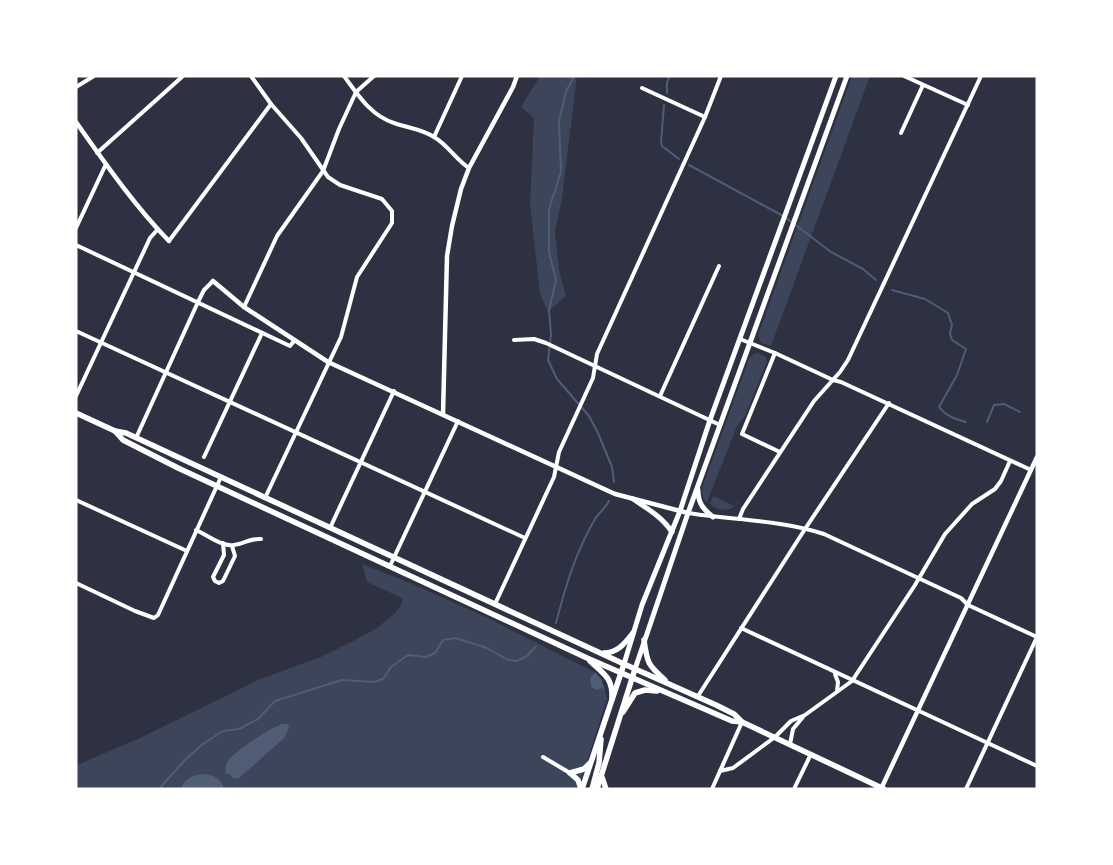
<svg xmlns="http://www.w3.org/2000/svg" width="1113" height="865" font-family="'PT Sans',sans-serif">
<style>
.green{fill:#3c4559}
.water{fill:#4f5d75}
.lines{fill:none;stroke-linecap:round;stroke-linejoin:round}
.stream{stroke:#4f5d75;stroke-width:2}
.minor{stroke:#fff;stroke-width:4}
.tertiary{stroke:#fff;stroke-width:4.5}
.secondary{stroke:#fff;stroke-width:5}
.primary{stroke:#fff;stroke-width:5.5}
.trunk{stroke:#fff;stroke-width:5.5}
</style>
<rect width="100%" height="100%" fill="#2d3142"/>
<g class="green">
<path d="M 540,76 L 577,76 L 562,198 L 555,232 L 559,270 L 566,296 L 548,312 L 540,294 L 530,204 L 534,118 L 521,107 Z"/>
<path d="M 852,76 L 870,76 L 771,346 L 761,343 L 758,335 Z"/>
<path d="M 758,353 L 766,357 L 767,362 L 745,416 L 737,426 L 707,502 C 701,498 702,492 703,485 L 749,359 L 753,354 Z"/>
<path d="M 713,496 L 735,506 L 738,501 L 739,502 C 732,512 718,512 710,504 Z"/>
<path d="M 362,564 L 415,585 L 492,620 L 596,673 L 602,680 L 607,699 L 578,789 L 76,789 L 76,766 L 82,763 L 142,737 L 258,680 L 323,656 L 357,639 L 377,628 L 395,613 L 402,603 L 402,598 L 367,582 Z"/>
</g>
<g class="water">
<path d="M 594,671 L 601,679 L 605,690 L 602,688 L 596,690 L 591,686 L 590,678 L 595,673 Z"/>
<path d="M 282,724 L 288,724 L 289,727 L 285,737 L 282,740 L 238,779 L 232,778 L 230,774 L 226,774 C 225,769 225,766 227,762 C 233,752 270,728 282,724 Z"/>
<path d="M 205,774 C 214,775 223,780 224,789 L 181,789 C 184,778 195,774 205,774 Z"/>
</g>
<g class="lines">
<g class="stream">
<path d="M 574,76 L 566,92 L 559,121 L 561,172 L 549,209 L 549,252 L 556,280 L 549,310 L 551,335 L 548,360 L 557,379 L 589,416 L 598,433 L 612,467 L 614,482"/>
<path d="M 667,93 L 667,82 L 670,76"/>
<path d="M 664,105 L 661,142 L 662,146 L 679,159"/>
<path d="M 689,165 L 785,217 L 831,252 L 863,269 L 876,280"/>
<path d="M 892,290 L 925,299 L 948,313 L 952,325 L 950,334 L 952,340 L 966,349 L 957,375 L 939,407 C 946,416 955,419 966,422"/>
<path d="M 987,422 L 994,405 L 1004,404 L 1020,412"/>
<path d="M 556,623 C 565,588 576,551 595,519 C 599,513 606,507 609,501"/>
<path d="M 159,789 L 185,760 L 203,744 L 223,731 L 239,729 L 258,719 L 275,701 L 342,680 L 374,682 L 383,679 L 391,667 L 408,655 L 426,657 L 435,653 L 443,640 L 455,638 L 487,648 L 508,660 L 517,661 L 527,656 L 536,646"/>
</g>
<g class="minor">
<path d="M 251,76 L 271,104 L 301,138 L 328,177 L 340,185 L 382,199 L 392,211 L 392,223 L 357,277 L 341,337 L 265,498"/>
<path d="M 344,76 C 358,95 371,116 394,123 C 408,128 422,129 434,137 C 448,145 456,160 469,168"/>
<path d="M 904,76 L 968,105"/>
<path d="M 76,87 L 94,76"/>
<path d="M 642,88 L 705,117"/>
<path d="M 901,133 L 923,85"/>
<path d="M 434,137 L 462,76"/>
<path d="M 97,153 L 183,76"/>
<path d="M 76,228 L 106,164"/>
<path d="M 169,241 L 271,104"/>
<path d="M 76,245 L 290,346 L 294,341"/>
<path d="M 244,307 L 277,236 L 323,171 L 339,129 L 356,92 L 374,76"/>
<path d="M 76,331 L 525,538"/>
<path d="M 740,339 L 775,353 L 833,380 L 841,382 L 1031,470"/>
<path d="M 514,340 L 534,339 L 546,343 L 720,425"/>
<path d="M 775,353 L 742,434 L 780,452"/>
<path d="M 76,396 L 150,238 L 158,229"/>
<path d="M 660,396 L 719,266"/>
<path d="M 136,438 L 198,302 L 204,290 L 213,281"/>
<path d="M 204,457 L 262,333"/>
<path d="M 76,500 L 187,551"/>
<path d="M 688,513 C 732,520 782,520 824,534 L 961,598 L 968,605 L 1037,637"/>
<path d="M 739,519 L 743,509 L 814,401 L 840,372 L 848,360 L 981,76"/>
<path d="M 330,528 L 394,391"/>
<path d="M 196,530 C 207,535 222,547 234,545 C 244,544 250,538 261,539"/>
<path d="M 223,543 L 224,555 L 213,577 L 215,581 L 219,583 L 223,581 L 235,556 L 232,546"/>
<path d="M 390,566 L 458,421"/>
<path d="M 76,583 L 135,611 L 154,618 L 158,615 L 221,477"/>
<path d="M 495,604 L 554,477 L 559,452 L 593,378 L 597,354 L 705,117 L 721,76"/>
<path d="M 741,628 L 1037,766"/>
<path d="M 835,674 L 838,682 L 837,691"/>
<path d="M 698,696 L 805,529 L 889,403"/>
<path d="M 790,744 L 793,729 L 803,717"/>
<path d="M 543,757 L 570,773"/>
<path d="M 720,771 L 733,768 L 775,737 L 791,721 L 805,715 L 852,681 L 915,585 L 945,534 L 972,504 L 995,489 L 1001,481 L 1010,461"/>
<path d="M 712,789 L 742,722"/>
<path d="M 794,789 L 811,754"/>
<path d="M 966,789 L 1037,637"/>
</g>
<g class="tertiary">
<path d="M 76,122 C 105,163 134,205 169,241"/>
<path d="M 213,281 L 244,307 L 328,362 L 615,494 L 688,513"/>
<path d="M 443,414 L 447,256 L 452,226 L 461,189 L 469,168 L 513,87 L 517,76"/>
<path d="M 881,789 L 1037,457"/>
</g>
<g class="secondary">
<path d="M 698,490 C 698,503 703,509 713,517"/>
<path d="M 633,499 C 648,509 662,517 672,532"/>
<path d="M 624,664 L 642,605 L 680,511 L 710,420 L 836,76"/>
<path d="M 635,669 L 688,513 L 847,76"/>
</g>
<g class="primary">
<path d="M 570,773 L 584,769 L 590,763"/>
<path d="M 570,773 L 578,780 L 581,789"/>
<path d="M 602,777 L 606,789"/>
<path d="M 582,789 L 624,664"/>
<path d="M 592,789 L 599,763 L 601,739"/>
<path d="M 597,789 L 635,669"/>
</g>
<g class="trunk">
<path d="M 76,413 L 115,431 L 126,433 L 624,664 L 716,705 L 734,714 L 742,722"/>
<path d="M 115,431 L 123,440 L 178,468 L 587,658 L 732,721 L 742,722 L 884,789"/>
<path d="M 644,640 C 647,663 648,665 665,680"/>
<path d="M 604,653 C 618,653 625,643 633,633"/>
<path d="M 590,661 C 604,674 613,678 612,699"/>
<path d="M 623,712 L 635,693 L 645,690 L 657,691"/>
</g>
</g>
<rect width="1113" height="865" fill="none" stroke="#ffffff" stroke-width="155"/>
</svg>
